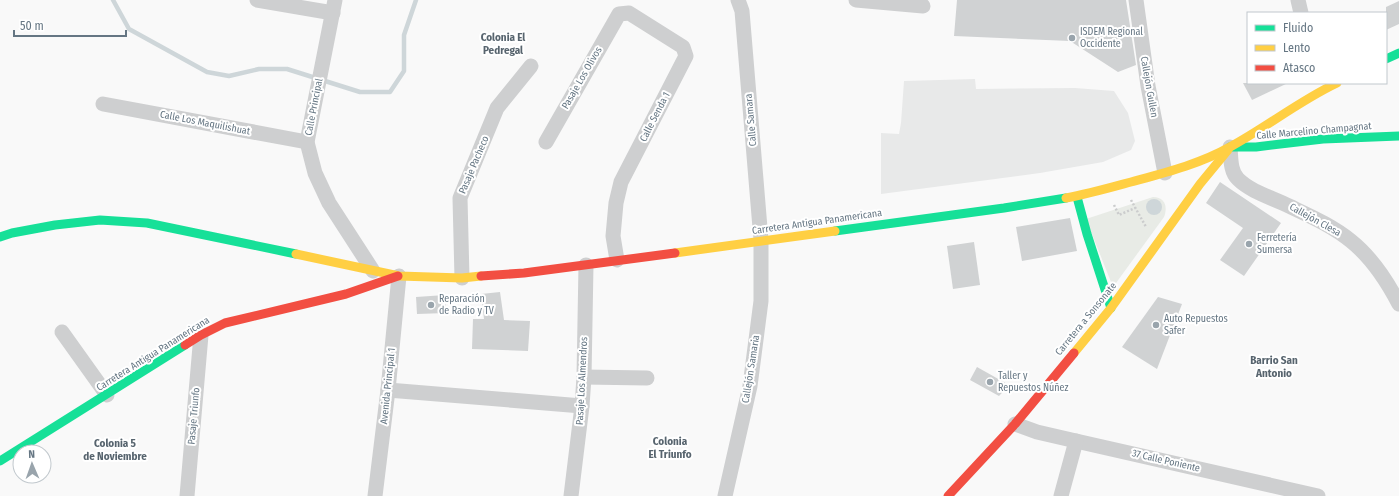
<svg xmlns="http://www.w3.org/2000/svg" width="1399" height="496" font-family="'Fira Sans Condensed',sans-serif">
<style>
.built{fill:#e8e9e9}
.green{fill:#e8ebe6}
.water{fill:#ced6d9}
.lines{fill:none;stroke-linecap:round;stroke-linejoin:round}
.stream{stroke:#ced6d9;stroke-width:4.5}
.building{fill:#d0d2d3}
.path{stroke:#cbcccd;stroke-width:2.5;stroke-dasharray:2 2;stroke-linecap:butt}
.street{stroke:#cecfd0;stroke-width:15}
.fast{stroke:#16e098;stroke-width:9}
.slow{stroke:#ffcf43;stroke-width:9}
.jam{stroke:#f24e42;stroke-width:9}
.poi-dot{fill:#99a4ac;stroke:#fff;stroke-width:1.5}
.labels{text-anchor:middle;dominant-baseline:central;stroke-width:4;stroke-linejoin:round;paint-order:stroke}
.poi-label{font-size:10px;fill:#657683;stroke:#fff;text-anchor:start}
.street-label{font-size:10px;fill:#657683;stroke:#fff}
.neighbourhood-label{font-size:11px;font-weight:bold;fill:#57646e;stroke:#fff}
</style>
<rect width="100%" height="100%" fill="#f9f9f9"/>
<path class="built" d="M 975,79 L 976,89 L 1075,88 L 1114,91 L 1128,113 L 1135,141 L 1131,150 L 1103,162 L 1040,173 L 881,194 L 881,133 L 899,134 L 901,123 L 904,81 Z"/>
<path class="green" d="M 1153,197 C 1165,197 1168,207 1164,217 L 1116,283 L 1111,282 L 1086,219 Z"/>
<circle class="water" cx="1154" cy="207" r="8"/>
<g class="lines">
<path class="stream" d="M 113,0 L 129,29 L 207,72 L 229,76 L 259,69 L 287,69 L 360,92 L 390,92 L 404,71 L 404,35 L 416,0"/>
</g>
<g class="building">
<path d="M 957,0 L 1126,0 L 1136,65 L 1118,72 L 1070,41 L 954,36 Z"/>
<path d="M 1399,1 L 1399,24 L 1386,30 L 1386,7 Z"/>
<path d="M 1243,83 L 1288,83 L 1252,100 Z"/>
<path d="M 1220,182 L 1281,223 L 1244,276 L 1220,260 L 1243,228 L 1206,203 Z"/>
<path d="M 1070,218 L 1077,251 L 1022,261 L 1016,227 Z"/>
<path d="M 974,242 L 980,285 L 953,289 L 947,246 Z"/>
<path d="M 500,292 L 504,320 L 530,321 L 528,351 L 472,349 L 473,319 L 484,319 L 481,294 Z"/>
<path d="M 445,295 L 446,313 L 417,314 L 416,297 Z"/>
<path d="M 1158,297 L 1182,304 L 1157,369 L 1122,347 Z"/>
<path d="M 977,367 L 1009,385 L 999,396 L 970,380 Z"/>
</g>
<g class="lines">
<g class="path">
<path d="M 1131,200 L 1146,227"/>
<path d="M 1114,205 L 1119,215 L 1135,208"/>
</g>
<g class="street">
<path d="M 257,0 L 333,13"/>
<path d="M 335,0 L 307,142 L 315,173 L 329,203 L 373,271"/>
<path d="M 856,0 L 923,6"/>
<path d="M 1136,0 L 1148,86 L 1165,173"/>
<path d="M 1298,0 L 1301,13"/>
<path d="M 103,104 L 307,142"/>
<path d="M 546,142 L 619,14 L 629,13 L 683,47 L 686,56 L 621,182 L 616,203 L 613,236 L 617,260"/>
<path d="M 1230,147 C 1231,158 1230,171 1238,179 C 1251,192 1273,198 1289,206 C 1310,216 1333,226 1351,241 C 1371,257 1387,281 1399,304"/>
<path d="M 462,278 L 460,198 L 497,108 L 531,66"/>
<path d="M 62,332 L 107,395"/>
<path d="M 584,377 L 647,378"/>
<path d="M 388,390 L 582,406"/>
<path d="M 1015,424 L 1037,432 L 1076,441 L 1318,496"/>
<path d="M 187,496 L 201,335"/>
<path d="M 375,496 L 388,390 L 399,276"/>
<path d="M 571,496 L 582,406 L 584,377 L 586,265"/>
<path d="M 725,496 L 750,386 L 761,301 L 761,240 L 742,11 L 738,0"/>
<path d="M 1061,496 L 1076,441"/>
</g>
<g class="fast">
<path d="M 1386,59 L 1399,53"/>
<path d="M 1230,147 L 1256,147 L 1323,139 L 1399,136"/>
<path d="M 1077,197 L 1087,234 L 1111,308"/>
<path d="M 835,231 L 1004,208 L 1066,198"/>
<path d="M 0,237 L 12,233 L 55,225 L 100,220 L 147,223 L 296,254"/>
<path d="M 0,461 L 185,345"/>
</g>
<g class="slow">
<path d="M 1066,198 C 1088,194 1109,188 1131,182 C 1164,173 1200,164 1230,147 C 1267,127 1299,101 1337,83"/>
<path d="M 675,253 L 835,231"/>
<path d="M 296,254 L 399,276 L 462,278 L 481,276"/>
<path d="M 1074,353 L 1111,308 L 1200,184 L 1228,150"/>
</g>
<g class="jam">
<path d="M 481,276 L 524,273 L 675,253"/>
<path d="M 185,345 L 201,335 L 225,323 L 346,294 L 398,276"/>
<path d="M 948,496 L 1015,424 L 1074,353"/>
</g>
</g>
<g class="poi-dot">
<circle cx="1072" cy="38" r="4"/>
<circle cx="1249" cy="244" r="4"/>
<circle cx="431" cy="305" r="4"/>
<circle cx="1156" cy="325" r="4"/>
<circle cx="990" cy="382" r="4"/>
</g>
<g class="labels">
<g class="poi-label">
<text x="1080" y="32">ISDEM Regional<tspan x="1080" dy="12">Occidente</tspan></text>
<text x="1257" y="238">Ferretería<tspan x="1257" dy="12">Sumersa</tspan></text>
<text x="439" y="299">Reparación<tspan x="439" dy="12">de Radio y TV</tspan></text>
<text x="1164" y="319">Auto Repuestos<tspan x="1164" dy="12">Safer</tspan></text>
<text x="998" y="376">Taller y<tspan x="998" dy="12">Repuestos Núñez</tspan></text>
</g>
<g class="street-label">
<text transform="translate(582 78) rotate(-60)">Pasaje Los Olivos</text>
<text transform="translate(1149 87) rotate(80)">Callejón Gullen</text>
<text transform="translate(314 107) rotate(-79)">Calle Principal</text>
<text transform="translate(655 117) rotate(-63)">Calle Senda 1</text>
<text transform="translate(751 120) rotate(-95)">Calle Samara</text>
<text transform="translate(205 123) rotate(11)">Calle Los Maquilishuat</text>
<text transform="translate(1314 131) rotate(-5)">Calle Marcelino Champagnat</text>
<text transform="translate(474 165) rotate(-67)">Pasaje Pacheco</text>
<text transform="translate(1315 220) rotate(29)">Callejón Clesa</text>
<text transform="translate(817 222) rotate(-8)">Carretera Antigua Panamericana</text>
<text transform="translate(1086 319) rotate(-51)">Carretera a Sonsonate</text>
<text transform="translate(153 354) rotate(-32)">Carretera Antigua Panamericana</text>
<text transform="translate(751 369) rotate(-81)">Callejón Samaria</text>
<text transform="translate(582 381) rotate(-87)">Pasaje Los Almendros</text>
<text transform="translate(388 386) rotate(-84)">Avenida Principal 1</text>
<text transform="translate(194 416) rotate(-85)">Pasaje Triunfo</text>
<text transform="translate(1166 461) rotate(13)">37 Calle Poniente</text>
</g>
<g class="neighbourhood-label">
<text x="503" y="37">Colonia El<tspan x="503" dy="13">Pedregal</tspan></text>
<text x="1274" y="360">Barrio San<tspan x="1274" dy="13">Antonio</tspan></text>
<text x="670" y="441">Colonia<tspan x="670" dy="13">El Triunfo</tspan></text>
<text x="115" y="443">Colonia 5<tspan x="115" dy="13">de Noviembre</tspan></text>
</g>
</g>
<rect x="1247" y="12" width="140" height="72" fill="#ffffff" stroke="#c1c8cd"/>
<rect x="1255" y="25" width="20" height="6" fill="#16e098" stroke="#c1c8cd"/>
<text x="1283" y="32" font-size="12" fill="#657683">Fluido</text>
<rect x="1255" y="45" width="20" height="6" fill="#ffcf43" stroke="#c1c8cd"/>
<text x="1283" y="52" font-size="12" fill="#657683">Lento</text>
<rect x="1255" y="65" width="20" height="6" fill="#f24e42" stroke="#c1c8cd"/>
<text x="1283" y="72" font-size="12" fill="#657683">Atasco</text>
<g transform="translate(32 464) rotate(358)"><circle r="19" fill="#ffffff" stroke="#c1c8cd"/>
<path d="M0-3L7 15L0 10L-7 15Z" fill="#99a4ac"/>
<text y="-6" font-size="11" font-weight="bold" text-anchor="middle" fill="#657683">N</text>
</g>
<path d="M14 30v6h112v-6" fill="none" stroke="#657683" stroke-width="2"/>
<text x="20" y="30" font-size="12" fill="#657683" stroke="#ffffff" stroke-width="3" paint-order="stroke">50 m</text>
</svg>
